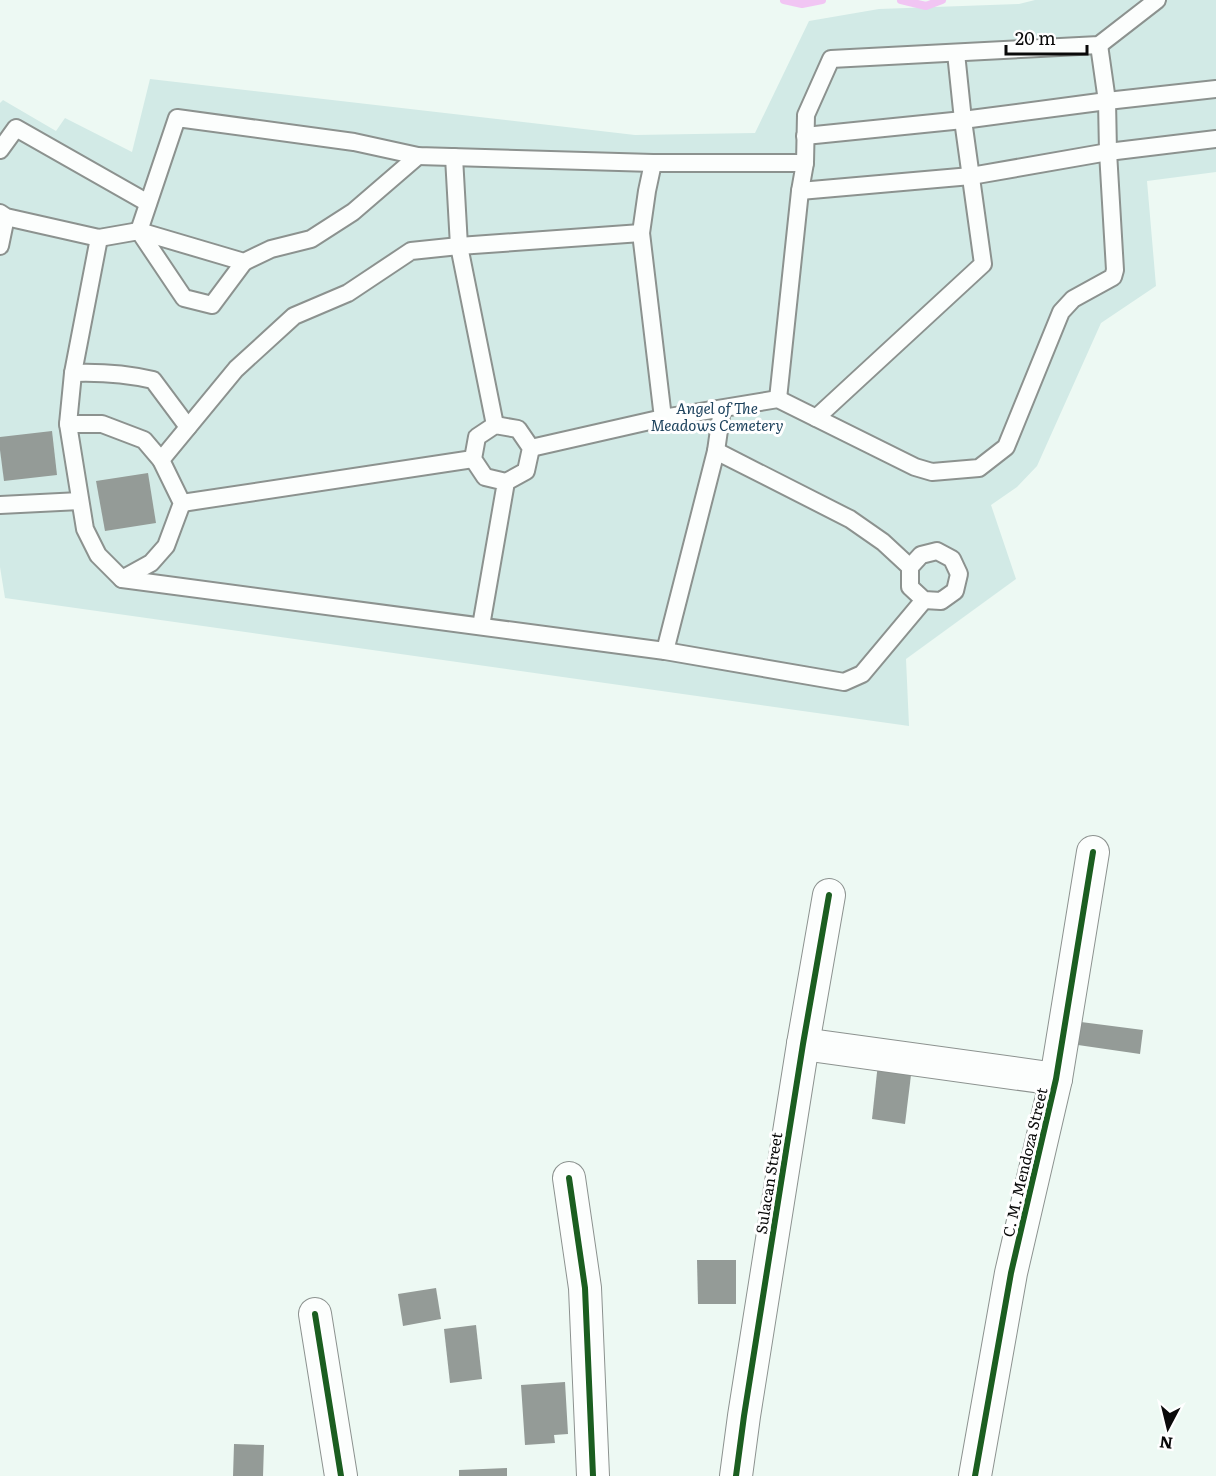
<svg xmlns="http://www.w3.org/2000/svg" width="1216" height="1476" font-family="Literata,serif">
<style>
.cemetery{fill:#d2eae6}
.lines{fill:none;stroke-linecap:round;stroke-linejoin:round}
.stream{stroke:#f1c5f3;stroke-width:8}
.building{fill:#949b97}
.service-casing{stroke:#8c928f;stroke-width:20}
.minor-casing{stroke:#8c928f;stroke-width:34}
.service{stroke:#fcfefd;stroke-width:16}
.minor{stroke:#fcfefd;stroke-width:32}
.cycleway-casing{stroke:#fff;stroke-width:10}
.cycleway{stroke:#1b5e20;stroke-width:6}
.labels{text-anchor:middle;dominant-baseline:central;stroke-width:6;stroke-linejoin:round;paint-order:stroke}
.park-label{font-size:15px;font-style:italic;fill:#1e435e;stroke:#fff}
.street-label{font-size:15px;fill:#0a0a0a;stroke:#fff}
</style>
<rect width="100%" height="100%" fill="#edf9f3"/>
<path class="cemetery" d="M 1035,0 L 1216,0 L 1216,172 L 1147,181 L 1156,286 L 1101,323 L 1037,466 L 1017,487 L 991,505 L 1016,579 L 906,659 L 909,726 L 5,598 L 0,567 L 0,103 L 3,100 L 56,131 L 65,118 L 132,152 L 150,79 L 635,135 L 755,133 L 809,21 L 879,9 L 1019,4 Z"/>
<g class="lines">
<g class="stream">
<path d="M 784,0 L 802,4 L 822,0"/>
<path d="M 901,0 L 926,6 L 942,0"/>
</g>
</g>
<g class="building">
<path d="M 52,431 L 57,475 L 4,481 L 0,450 L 0,437 Z"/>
<path d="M 148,473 L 156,523 L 105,531 L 96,481 Z"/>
<path d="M 1081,1022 L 1143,1030 L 1140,1054 L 1078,1045 Z"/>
<path d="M 878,1063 L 912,1067 L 905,1124 L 872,1119 Z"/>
<path d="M 697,1260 L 736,1260 L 736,1304 L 698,1304 Z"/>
<path d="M 436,1288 L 441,1319 L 403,1326 L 398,1294 Z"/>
<path d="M 476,1325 L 482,1379 L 450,1383 L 444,1329 Z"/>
<path d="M 565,1382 L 568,1434 L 554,1435 L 555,1443 L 525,1445 L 521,1385 Z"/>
<path d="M 234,1444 L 264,1445 L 263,1476 L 233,1476 Z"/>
<path d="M 507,1468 L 507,1476 L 459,1476 L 459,1470 Z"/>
</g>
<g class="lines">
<g class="service-casing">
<g id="service">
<path d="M 805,136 L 963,120 L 1107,101 L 1216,89"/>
<path d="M 0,150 L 16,128 L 148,203"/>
<path d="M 454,157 L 459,246 L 495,425"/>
<path d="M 653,163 L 647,191 L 641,233 L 663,418"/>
<path d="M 800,191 L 971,176 L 1108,152 L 1216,139"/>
<path d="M 0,213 L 6,217 L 99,238 L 139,231 L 244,262 L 271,249 L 311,239 L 353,212 L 418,156"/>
<path d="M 99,238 L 73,373 L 68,424 L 85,529 L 98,555 L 122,579 L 665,651 L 844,682 L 862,674 L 924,600"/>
<path d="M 0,246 L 6,217"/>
<path d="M 244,262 L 212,305 L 184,298 L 139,231 L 177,118 L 354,142 L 418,156 L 653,163 L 805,163"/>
<path d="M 73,373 C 101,372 127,374 153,380 L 188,427"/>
<path d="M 778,399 L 800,191 L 805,163 L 806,115 L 831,59 L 1099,45 L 1157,0"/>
<path d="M 816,418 L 983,264 L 963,120 L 956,53"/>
<path d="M 68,424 L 102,424 L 144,440 L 161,460 L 182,503 L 166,546 L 151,563 L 122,579"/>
<path d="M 531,448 L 663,418 L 778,399 L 915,467 L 932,472 L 979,468 L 1006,447 L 1061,312 L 1073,299 L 1113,277 L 1115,270 L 1108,152 L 1107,101 L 1099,45"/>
<path d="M 716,451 L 850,519 L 883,542 L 910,567"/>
<path d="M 161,460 L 236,369 L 294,316 L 348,293 L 411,251 L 459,246 L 641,233"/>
<path d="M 182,503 L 473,459"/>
<path d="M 0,505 L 80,501"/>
<path d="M 937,551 L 952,559 L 959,574 L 955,591 L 941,601 L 924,600 L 910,587 L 910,567 L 921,555 Z"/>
<path d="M 481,626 L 506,482 L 526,471 L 531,448 L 518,429 L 495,425 L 477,437 L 473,459 L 485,477 L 506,482"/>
<path d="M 665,651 L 716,451 L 722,409"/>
</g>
</g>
<g class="minor-casing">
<g id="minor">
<path d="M 803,1044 L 1056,1079"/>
<path d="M 569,1178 L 585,1288 L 593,1476"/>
<path d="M 315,1314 L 341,1476"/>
<path d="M 736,1476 L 744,1416 L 803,1044 L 829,895"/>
<path d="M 975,1476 L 1011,1273 L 1056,1079 L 1093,852"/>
</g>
</g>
<use href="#service" class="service"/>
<use href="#minor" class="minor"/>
<g class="cycleway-casing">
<g id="cycleway">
<path d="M 569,1178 L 585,1288 L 593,1476"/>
<path d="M 315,1314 L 341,1476"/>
<path d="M 736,1476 L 744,1416 L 803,1044 L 829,895"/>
<path d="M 975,1476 L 1011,1273 L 1056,1079 L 1093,852"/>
</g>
</g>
<use href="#cycleway" class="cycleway"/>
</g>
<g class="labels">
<g class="park-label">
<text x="717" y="407">Angel of The<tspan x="717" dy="17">Meadows Cemetery</tspan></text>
</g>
<g class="street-label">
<text transform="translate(1024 1162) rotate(-77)">C. M. Mendoza Street</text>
<text transform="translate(768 1183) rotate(-81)">Sulacan Street</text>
</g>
</g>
<g transform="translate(1168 1428) rotate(187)" stroke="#ffffff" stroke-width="4.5" paint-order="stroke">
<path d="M0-4.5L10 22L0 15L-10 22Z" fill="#0a0a0a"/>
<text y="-9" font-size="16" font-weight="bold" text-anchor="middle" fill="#0a0a0a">N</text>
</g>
<path d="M1006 45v9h81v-9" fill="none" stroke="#0a0a0a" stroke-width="3"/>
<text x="1015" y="45" font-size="18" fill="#0a0a0a" stroke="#ffffff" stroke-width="4.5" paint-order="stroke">20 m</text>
</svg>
